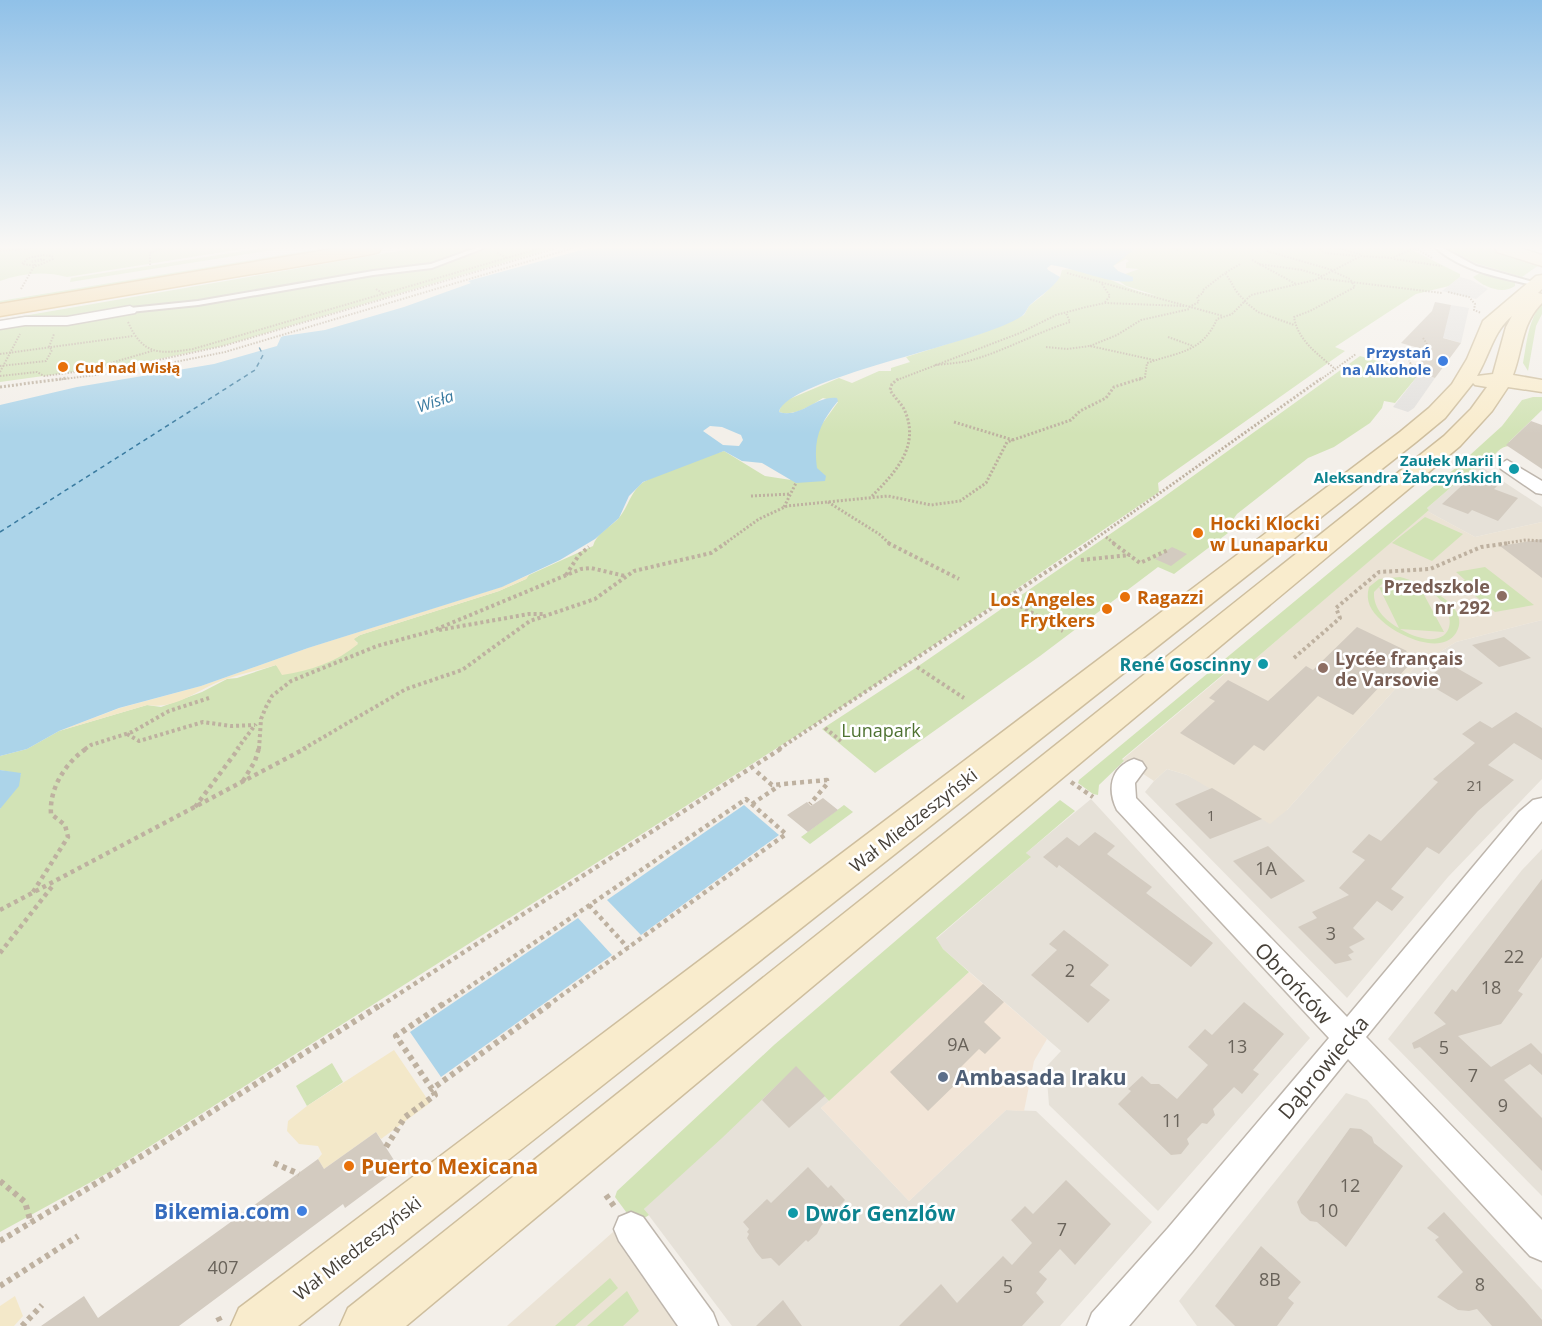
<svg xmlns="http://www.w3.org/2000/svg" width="1542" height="1326" font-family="'Open Sans',sans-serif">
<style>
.residential{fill:#e6e1d8}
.commercial{fill:#f2e5d7}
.education{fill:#ebe3d5}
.green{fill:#d2e3b6;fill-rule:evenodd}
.sand{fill:#f3e8c9}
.parking{fill:#e2e0dd}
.water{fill:#acd4e9;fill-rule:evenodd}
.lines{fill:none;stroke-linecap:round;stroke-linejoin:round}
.ferry{stroke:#3a7ba0;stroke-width:1.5;stroke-dasharray:4.5 4;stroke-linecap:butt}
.building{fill:#d3cbc0}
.service-casing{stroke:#beb6ad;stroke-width:4}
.minor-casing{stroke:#beb6ad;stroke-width:3}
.secondary-casing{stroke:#cebe9e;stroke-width:3}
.primary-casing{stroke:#d8b373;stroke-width:3}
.path-far4{stroke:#beb1a0;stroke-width:2;stroke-dasharray:1.5 1.5;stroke-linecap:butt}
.path-far3{stroke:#beb1a0;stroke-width:3;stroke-dasharray:2 2;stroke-linecap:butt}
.path-far2{stroke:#beb1a0;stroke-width:4;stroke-dasharray:3 3;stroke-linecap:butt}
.path-far1{stroke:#beb1a0;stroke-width:4.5;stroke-dasharray:4 4;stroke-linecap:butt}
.path{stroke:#beb1a0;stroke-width:6;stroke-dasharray:4.5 4.5;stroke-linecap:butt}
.service{fill:#fff;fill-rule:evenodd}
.minor{fill:#fff;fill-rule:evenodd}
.secondary{fill:#f9eccd;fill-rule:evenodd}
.primary{fill:#f4d7a1;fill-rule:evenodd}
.shop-dot{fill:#3f7fe0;stroke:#fff;stroke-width:2}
.food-dot{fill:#e8710a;stroke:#fff;stroke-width:2}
.culture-dot{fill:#0f9aa8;stroke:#fff;stroke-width:2}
.education-dot{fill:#8d6e63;stroke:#fff;stroke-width:2}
.service-dot{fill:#5c6f8a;stroke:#fff;stroke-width:2}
.labels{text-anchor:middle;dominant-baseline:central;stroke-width:5;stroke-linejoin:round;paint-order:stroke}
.far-shop-label{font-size:15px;font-weight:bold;fill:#366cbe;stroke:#fff;text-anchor:end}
.far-food-label{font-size:15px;font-weight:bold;fill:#c56008;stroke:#fff;text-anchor:start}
.far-culture-label{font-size:15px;font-weight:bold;fill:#0d838f;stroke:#fff;text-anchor:end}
.number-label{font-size:15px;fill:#69635a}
.far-water-label{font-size:16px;font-style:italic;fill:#3a7ba0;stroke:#fff}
.food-label{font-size:18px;font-weight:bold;fill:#c56008;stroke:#fff;text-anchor:start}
.education-label{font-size:18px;font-weight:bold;fill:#785e54;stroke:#fff;text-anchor:end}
.culture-label{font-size:18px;font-weight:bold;fill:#0d838f;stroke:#fff;text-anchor:end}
.park-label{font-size:18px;fill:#4e7231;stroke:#fff}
.street-label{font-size:18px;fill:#464038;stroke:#fff}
.near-number-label{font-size:18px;fill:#69635a}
.near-street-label{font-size:21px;fill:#464038;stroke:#fff}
.near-service-label{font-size:21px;font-weight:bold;fill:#4e5e75;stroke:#fff;text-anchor:start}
.near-food-label{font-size:21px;font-weight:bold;fill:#c56008;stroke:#fff;text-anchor:start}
.near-shop-label{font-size:21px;font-weight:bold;fill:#366cbe;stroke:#fff;text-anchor:end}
.near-culture-label{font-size:21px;font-weight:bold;fill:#0d838f;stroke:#fff;text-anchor:start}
</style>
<rect width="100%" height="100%" fill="#f3efe9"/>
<g class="residential">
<path d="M 1483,468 L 1542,507 L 1542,522 L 1475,537 L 1427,511 L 1429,510 L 1427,508 L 1471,470 Z"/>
<path d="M 1542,620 L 1542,779 L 1448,877 L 1347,998 L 1145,792 L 1154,781 L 1167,769 L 1187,775 L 1212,788 L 1287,810 L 1414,668 L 1456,642 Z"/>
<path d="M 1091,799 L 1310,1038 L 1158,1211 L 1049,1105 L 1046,1067 L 1061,1051 L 943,949 L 936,939 L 1030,858 L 1026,853 Z"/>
<path d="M 1542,849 L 1542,1196 L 1388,1039 L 1522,870 Z"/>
<path d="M 796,1066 L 829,1101 L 821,1108 L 909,1201 L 1006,1110 L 1036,1111 L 1152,1222 L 1060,1326 L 732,1326 L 644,1209 Z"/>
<path d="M 1346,1093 L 1367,1100 L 1542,1290 L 1542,1326 L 1197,1326 L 1179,1301 Z"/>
</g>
<path class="commercial" d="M 969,972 L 1047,1039 L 1034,1061 L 1024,1111 L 1006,1110 L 909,1201 L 821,1108 Z"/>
<g class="education">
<path d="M 1427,511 L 1475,537 L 1542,522 L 1542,620 L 1456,642 L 1414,668 L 1287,810 L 1270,824 L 1187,775 L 1167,769 L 1154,781 L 1122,760 L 1239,662 L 1247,666 Z"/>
<path d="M 621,1225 L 691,1326 L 507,1326 Z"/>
</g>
<g class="green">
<path d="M 0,248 L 248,248 L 67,277 C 44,271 22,273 0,281 Z"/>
<path d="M 263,248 L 285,248 L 70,282 L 71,278 Z"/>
<path d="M 325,248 L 351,248 L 0,305 L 0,301 Z"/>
<path d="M 416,248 L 553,248 L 222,346 L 144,362 L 0,382 L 0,320 Z"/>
<path d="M 1128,248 L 1408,248 L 1460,274 L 1460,277 L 1449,286 L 1416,294 L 1335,347 L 1345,351 L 1158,483 L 1159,492 L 859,696 L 111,1171 L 0,1232 L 0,809 L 21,774 L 0,770 L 0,756 L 27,749 L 59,731 L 147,705 L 161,707 L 202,692 L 227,679 L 237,678 L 276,665 L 279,668 L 358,643 L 353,639 L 360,635 L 499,591 L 526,579 L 529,575 L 593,546 C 596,534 609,528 618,519 C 628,508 629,495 641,484 C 650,476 709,455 724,451 L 765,476 L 791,480 L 785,475 L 838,402 L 823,398 C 810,406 794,417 779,412 L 781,406 L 787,400 L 839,378 L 852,383 L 879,371 L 891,371 L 891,368 L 910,362 L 906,357 L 982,333 L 1024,315 L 1029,306 L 1043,295 L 1060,277 L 1062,270 C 1096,266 1123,291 1155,295 L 1126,286 L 1119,281 L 1125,274 L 1139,269 L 1126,268 L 1126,263 L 1129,261 L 1126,259 L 1113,266 L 1118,271 L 1109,270 Z"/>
<path d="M 1447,248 L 1491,248 L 1539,265 L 1522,277 L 1475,263 Z"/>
<path d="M 1480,273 L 1515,282 L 1515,286 C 1502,295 1484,287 1473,277 Z"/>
<path d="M 1542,303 L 1542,314 L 1536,326 L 1528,371 L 1523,363 C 1527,341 1528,321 1542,303 Z"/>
<path d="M 1360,356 L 1420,373 L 1395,403 L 1384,401 L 1382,408 L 1370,423 L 1334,447 L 1308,458 L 1237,514 L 1225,531 L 1228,533 L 1174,574 L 1158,567 L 1040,656 L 875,773 L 822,729 L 917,667 L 1161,499 Z"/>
<path d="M 1533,397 L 1542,397 L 1542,410 L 1509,442 L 1509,446 C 1501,446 1493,455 1490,463 L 1470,455 L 1502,426 L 1522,400 Z"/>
<path d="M 1464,461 L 1483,468 L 1471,470 L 1427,508 L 1429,510 L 1247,666 L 1238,662 L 1122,759 L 1124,761 L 1099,785 L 1098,795 L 1093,794 L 1078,783 L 1079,780 Z"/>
<path d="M 1425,517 L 1463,534 L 1432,561 L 1392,543 Z"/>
<path d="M 1485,567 L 1534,605 L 1495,612 L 1458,582 L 1465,580 L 1456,572 Z"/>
<path d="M 1400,577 C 1418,581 1474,606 1456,633 C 1441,657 1395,634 1381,620 C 1371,611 1365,601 1369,587 L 1379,579 ZM 1397,580 C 1467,587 1467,667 1400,629 L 1444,632 L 1422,591 L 1379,587 L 1399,628 C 1386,621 1373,609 1374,592 L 1382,584 Z"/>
<path d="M 1060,800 L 1075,811 L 1026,853 L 1031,857 L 936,938 L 943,949 L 969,972 L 829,1101 L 796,1067 L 722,1138 L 644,1209 L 649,1215 L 635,1224 L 615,1197 L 617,1191 L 774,1045 Z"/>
<path d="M 844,805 L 853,812 L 810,844 L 801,837 Z"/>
<path d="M 332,1063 L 343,1082 L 307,1106 L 296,1086 Z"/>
<path d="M 610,1278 L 618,1288 L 575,1326 L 555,1326 Z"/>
<path d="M 627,1291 L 639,1311 L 623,1326 L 587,1326 Z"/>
</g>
<g class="sand">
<path d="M 529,575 L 526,579 L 499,591 L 360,635 L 354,639 L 358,644 C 337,662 309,671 282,675 L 276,665 C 259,670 242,674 226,679 C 199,688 177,710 147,705 L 59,731 L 120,708 L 201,686 L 308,648 L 501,587 Z"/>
<path d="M 394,1050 L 430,1103 L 381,1139 L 376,1132 L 324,1169 L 318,1159 L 322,1154 L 318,1146 L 299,1144 L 287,1131 L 288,1121 L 307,1106 Z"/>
<path d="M 15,1296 L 23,1316 L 14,1326 L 0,1326 L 0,1306 Z"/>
</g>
<g class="parking">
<path d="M 1460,277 L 1471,280 L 1488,289 L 1476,299 L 1442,291 Z"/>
<path d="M 1451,305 L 1469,308 L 1461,343 L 1441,337 Z"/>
<path d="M 1420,373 L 1435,378 L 1414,408 L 1408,412 L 1393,407 Z"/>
</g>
<g class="water">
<path d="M 589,248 L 1136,248 L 1113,266 L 1118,271 L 1133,277 L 1133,281 C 1111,285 1075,268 1051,265 L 1047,268 L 1048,270 L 1060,277 C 1052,289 1041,295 1030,305 C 1027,308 1026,313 1022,316 C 985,343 787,378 779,412 C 800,419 816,395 837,398 L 838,401 C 820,423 813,439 817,468 L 826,476 L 825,481 L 796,483 L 762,463 L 742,461 L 724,451 L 643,482 L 629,496 L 619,518 L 595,539 L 560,560 L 502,587 L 308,648 L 201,686 L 119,708 L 59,731 L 27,749 L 0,756 L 0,405 L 77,387 L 214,364 L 277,346 L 281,337 L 284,336 L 325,330 L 404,307 L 471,283 L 468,281 ZM 710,426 L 722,427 L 741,435 L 743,440 L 739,446 L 723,445 L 703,431 Z"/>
<path d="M 0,770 L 21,773 L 19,786 L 0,809 Z"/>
<path d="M 744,805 L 779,835 L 641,935 L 607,900 Z"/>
<path d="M 578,918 L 612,955 L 441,1077 L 410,1032 Z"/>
</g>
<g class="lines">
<path class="ferry" d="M 0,532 L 255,370 L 263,355 L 258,345"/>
</g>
<g class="building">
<path d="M 1435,302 L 1451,305 L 1443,338 L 1461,343 L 1435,378 L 1413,371 L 1429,351 L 1401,343 L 1432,311 Z"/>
<path d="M 1531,421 L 1542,425 L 1542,469 L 1506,445 Z"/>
<path d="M 1472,476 L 1497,486 L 1494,489 L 1518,498 L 1498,521 L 1472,510 L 1468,514 L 1442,504 Z"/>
<path d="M 1542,539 L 1542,578 L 1500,546 Z"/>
<path d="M 1172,547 L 1187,554 L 1171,566 L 1155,559 Z"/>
<path d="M 1357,627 L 1407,651 L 1398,661 L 1408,666 L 1391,685 L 1384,682 L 1353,715 L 1318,696 L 1264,751 L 1254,745 L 1234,765 L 1180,733 L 1215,701 L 1209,698 L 1228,680 L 1268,701 L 1306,666 L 1313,670 Z"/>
<path d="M 1504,637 L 1517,647 L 1531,658 L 1499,667 L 1472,645 Z"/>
<path d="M 1448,663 L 1483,683 L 1457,701 L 1423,681 Z"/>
<path d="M 1516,712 L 1542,728 L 1542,760 L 1514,743 L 1488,765 L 1514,780 L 1478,811 L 1439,854 L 1427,847 L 1391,889 L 1404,897 L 1392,911 L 1377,901 L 1353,928 L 1365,939 L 1349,947 L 1354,952 L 1348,955 L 1352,960 L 1335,964 L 1298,927 L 1317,918 L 1312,912 L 1349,895 L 1339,888 L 1365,860 L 1352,852 L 1369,834 L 1381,841 L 1438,782 L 1433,779 L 1475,743 L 1462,734 L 1480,721 L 1492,728 Z"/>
<path d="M 1212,788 L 1232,800 L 1262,819 L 1210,839 L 1175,804 Z"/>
<path d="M 823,798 L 838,810 L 808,832 L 787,815 L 807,802 L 811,806 Z"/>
<path d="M 1095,832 L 1115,846 L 1107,854 L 1152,887 L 1146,893 L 1213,943 L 1191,967 L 1059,865 L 1057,868 L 1043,857 L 1067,837 L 1079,846 Z"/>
<path d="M 1268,846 L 1305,881 L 1271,899 L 1233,861 Z"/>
<path d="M 1542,879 L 1542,957 L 1518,991 L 1523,994 L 1501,1024 L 1458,1036 L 1491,1067 L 1531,1043 L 1542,1054 L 1542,1075 L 1530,1064 L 1504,1080 L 1542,1118 L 1542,1171 L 1420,1047 L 1414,1049 L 1412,1043 L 1446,1024 L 1434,1013 L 1452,989 L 1456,992 Z"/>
<path d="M 1064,930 L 1109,965 L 1090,985 L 1110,1000 L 1088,1023 L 1031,975 L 1057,950 L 1049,944 Z"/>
<path d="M 983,984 L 1004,1002 L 984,1022 L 1001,1038 L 985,1054 L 979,1049 L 957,1071 L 963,1077 L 928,1111 L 890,1072 Z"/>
<path d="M 1244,1002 L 1284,1034 L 1253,1070 L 1259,1074 L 1242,1094 L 1234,1087 L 1213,1109 L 1215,1115 L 1207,1124 L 1202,1123 L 1187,1139 L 1189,1144 L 1181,1154 L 1171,1155 L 1118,1104 L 1131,1091 L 1128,1089 L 1142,1076 L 1151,1084 L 1159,1084 L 1177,1099 L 1208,1065 L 1188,1047 L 1205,1029 L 1212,1035 Z"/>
<path d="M 796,1066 L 825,1096 L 789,1128 L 762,1100 Z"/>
<path d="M 1350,1128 L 1361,1129 L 1372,1137 L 1374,1143 L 1403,1166 L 1346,1247 L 1317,1222 L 1310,1221 L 1301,1213 L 1297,1202 Z"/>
<path d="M 376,1132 L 399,1168 L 345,1208 L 343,1204 L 179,1326 L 41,1326 L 84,1296 L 98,1318 L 318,1159 L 324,1169 Z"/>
<path d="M 808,1167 L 828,1188 L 831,1185 L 845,1200 L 821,1226 L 817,1234 L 808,1242 L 806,1240 L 779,1266 L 771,1258 L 762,1259 L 756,1252 L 747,1238 L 749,1234 L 747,1232 L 749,1229 L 743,1222 L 767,1199 L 771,1203 Z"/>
<path d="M 1066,1180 L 1111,1224 L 1075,1265 L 1060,1249 L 1039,1272 L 1047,1279 L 1036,1293 L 1044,1302 L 1022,1326 L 899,1326 L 941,1284 L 957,1303 L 1003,1256 L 1012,1265 L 1032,1243 L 1011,1220 L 1025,1206 L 1033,1214 Z"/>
<path d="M 1444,1212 L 1524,1299 L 1542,1320 L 1542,1326 L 1492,1326 L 1477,1309 L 1469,1311 L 1458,1310 L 1437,1297 L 1463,1272 L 1435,1240 L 1439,1237 L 1427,1228 Z"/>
<path d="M 1261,1246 L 1301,1282 L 1288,1298 L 1294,1303 L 1277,1326 L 1235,1326 L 1215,1306 Z"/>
<path d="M 783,1300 L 802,1326 L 756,1326 Z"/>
</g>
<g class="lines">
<g class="service-casing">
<g id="service">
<path d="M 476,248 L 484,248 L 432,268 L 373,275 L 198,305 L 130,312 L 127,310 L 130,308 L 198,301 L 373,271 L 431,264 Z"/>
<path d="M 1436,248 L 1443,248 L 1476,266 L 1540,284 L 1537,286 C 1503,278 1463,272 1436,248 Z"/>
</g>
</g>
<g class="minor-casing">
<g id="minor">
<path d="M 130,306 L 137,310 L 135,313 L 67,325 L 25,325 L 0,329 L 0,321 L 25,317 L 67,317 Z"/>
<path d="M 1507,460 L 1542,481 L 1542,494 L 1536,493 L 1501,469 L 1499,465 Z"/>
<path d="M 1134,759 L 1142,762 L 1146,768 L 1135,783 L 1136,798 L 1347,1017 L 1519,812 L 1533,800 L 1542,798 L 1542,821 L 1366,1037 L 1542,1220 L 1542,1261 L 1530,1256 L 1348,1059 L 1192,1252 L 1129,1326 L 1087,1326 L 1092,1313 L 1168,1228 L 1329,1038 L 1117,810 C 1107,790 1110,767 1134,759 Z"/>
<path d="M 631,1212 L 643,1217 L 713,1313 L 718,1326 L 678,1326 L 619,1241 L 614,1229 L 619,1217 Z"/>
</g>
</g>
<g class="secondary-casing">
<g id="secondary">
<path d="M 1495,248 L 1520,248 L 1542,255 L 1542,266 L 1497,252 Z"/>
<path d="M 1542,275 L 1542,289 L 1538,293 L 1542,294 L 1542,303 C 1521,324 1523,349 1513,375 L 1542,380 L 1542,392 L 1508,387 L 1492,411 L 1460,446 L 406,1326 L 340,1326 L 348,1308 L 1444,436 L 1471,409 L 1487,387 L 1475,385 L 1473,383 L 1445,418 L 1416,442 L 298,1326 L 231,1326 L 239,1308 L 1400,432 L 1429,408 L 1452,384 L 1467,359 L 1483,321 L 1536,276 ZM 1512,316 L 1506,327 L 1493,374 L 1477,376 C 1490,354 1493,332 1512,316 Z"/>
</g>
</g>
<g class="primary-casing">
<path id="primary" d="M 339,248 L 381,248 L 379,252 L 372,254 L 0,316 L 0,304 Z"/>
</g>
<g class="path-far4">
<path d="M 1174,248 L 1178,250"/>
<path d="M 1317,248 L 1326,253 L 1357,256"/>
<path d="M 1339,248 L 1362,255"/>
<path d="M 1415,248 L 1432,258"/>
<path d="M 0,251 L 33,248"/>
<path d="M 1267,251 L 1332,270"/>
<path d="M 497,253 L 507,258"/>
<path d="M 43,255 L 52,256 L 53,259 L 37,266 L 22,264 L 28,258 Z"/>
<path d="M 40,259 L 44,260 L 31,262 Z"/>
<path d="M 1394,259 L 1442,266"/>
<path d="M 1252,260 L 1296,284"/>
<path d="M 1240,264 L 1225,273 C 1233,283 1234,292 1245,300"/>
<path d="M 1259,264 L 1302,270 L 1322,276"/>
<path d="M 150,265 L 150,253 L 162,248"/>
<path d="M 1332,271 L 1350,279 L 1355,287 L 1310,311 L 1294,317 C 1298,341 1318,354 1335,369"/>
<path d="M 1067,273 L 1223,316"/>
<path d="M 1318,278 L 1442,293"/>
<path d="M 1102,284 L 1110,296 L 1105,302"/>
<path d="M 21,289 L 36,263"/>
<path d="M 376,289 L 384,294"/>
<path d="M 1448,292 L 1469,297 L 1475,304 L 1474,310 L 1481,313"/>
<path d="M 1244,301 L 1258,312 L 1294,325"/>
<path d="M 1189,307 L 1199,302 L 1197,297 L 1203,293 L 1203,290 L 1225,273"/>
<path d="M 128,322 C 143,356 160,354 193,349 L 541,248"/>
<path d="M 1168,337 L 1193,346"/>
<path d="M 1423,338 L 1427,344"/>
<path d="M 1090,346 L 1117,335 L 1141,320 L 1190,309"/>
<path d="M 1046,347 L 1067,349 L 1090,346 L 1154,360"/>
<path d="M 0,354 L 133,336"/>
<path d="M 1407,354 L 1411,365 L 1417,366"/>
<path d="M 935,365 C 946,364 957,363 968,361 C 1003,352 1035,333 1070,322 L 1066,313"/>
<path d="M 0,366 L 46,361 L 52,350 L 49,347 L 54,334"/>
<path d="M 93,368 L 152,351"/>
<path d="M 0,372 L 20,334"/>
<path d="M 0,376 L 37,372 L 44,376 L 144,363 L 223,346 L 557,248"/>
<path d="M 56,380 L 135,370 L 225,352 L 573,248"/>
<path d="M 897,380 L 1020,333 L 1056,315 L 1086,307 L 1105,303 L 1184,306"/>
<path d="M 1139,380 L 1145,377 L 1147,363 C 1178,352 1202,353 1217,319 L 1232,314 L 1251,295 L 1315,280 L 1361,256 L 1392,258 L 1415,248"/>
<path d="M 1320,380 L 1356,354"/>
</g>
<g class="path-far3">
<path d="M 0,387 L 68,378"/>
<path d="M 954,422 L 1013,440"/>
<path d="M 1463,457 L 1487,466"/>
<path d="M 751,496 L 791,494"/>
<path d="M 872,496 C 896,472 921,445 904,409 C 900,402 894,397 890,390 L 892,384 L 899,378"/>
<path d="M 828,502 L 879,534 L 890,544"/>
<path d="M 784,507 L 796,483"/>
<path d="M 1106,537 L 1115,544"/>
<path d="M 724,544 L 759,519 L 787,506 L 888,496 L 931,505 L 960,501 L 986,483 L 1007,442 L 1071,420 L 1080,411 L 1106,398 L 1114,387 L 1142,378"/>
<path d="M 1088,544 L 1322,378"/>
<path d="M 1500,544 L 1526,540 L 1542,541"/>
</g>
<g class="path-far2">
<path d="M 888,543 L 959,579"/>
<path d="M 1113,543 L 1140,563 L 1168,550"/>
<path d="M 1081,560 L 1130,555"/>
<path d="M 566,575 L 579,555 L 589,547"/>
<path d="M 1015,603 L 1063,631"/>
<path d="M 439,630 L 529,614 L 544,614"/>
<path d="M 1294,658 L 1340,618 L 1336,608 L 1379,572 L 1430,569 L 1481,547 L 1510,543"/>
<path d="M 917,667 L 964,698"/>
<path d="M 825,728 L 841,741"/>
<path d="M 127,734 L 139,741 L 203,722 L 231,726 L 255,725"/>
<path d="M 85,749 L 91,745 L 132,732 L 169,711 L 209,698"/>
<path d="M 237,749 L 256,724"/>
<path d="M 259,749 L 261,719 L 266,707 L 272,696 L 291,681 L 377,646 L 432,631 L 581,569 L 591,568 L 625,576"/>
<path d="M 303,749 L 406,689 L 462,670 L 530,621 L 595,599 L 634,571 L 711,553 L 726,543"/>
<path d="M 779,749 L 1090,543"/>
</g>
<g class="path-far1">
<path d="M 757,772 L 772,785 L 827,780 L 827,784 L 810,804"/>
<path d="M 243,781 L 255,761 L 259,748"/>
<path d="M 1071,782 L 1093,797"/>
<path d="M 752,804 L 780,785"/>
<path d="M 195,807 L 239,748"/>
<path d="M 33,892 L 68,837 L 65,825 L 51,814 C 49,788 66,762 87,748"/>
<path d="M 589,905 L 628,948"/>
<path d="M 0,910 L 306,748"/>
<path d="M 0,953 L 54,884"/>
<path d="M 380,1006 L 782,748"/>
<path d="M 441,1006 L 746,799 L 786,834 L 547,1006"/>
</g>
<g class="path">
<path d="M 443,1004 L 396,1036 L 432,1089 L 550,1004"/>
<path d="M 386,1147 L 405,1117 L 435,1095 L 432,1089"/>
<path d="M 274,1163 L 299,1174"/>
<path d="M 0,1181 L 25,1202 L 31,1223"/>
<path d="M 606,1195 L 616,1209"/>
<path d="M 0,1241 L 145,1154 L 382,1004"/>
<path d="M 0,1286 L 78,1236"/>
<path d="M 218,1317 L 222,1325"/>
<path d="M 22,1326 L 42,1305"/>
</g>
<use href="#service" class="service"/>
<use href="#minor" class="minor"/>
<use href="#secondary" class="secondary"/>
<use href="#primary" class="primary"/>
</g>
<linearGradient id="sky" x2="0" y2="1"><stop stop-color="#90c1e8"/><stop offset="0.57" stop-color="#faf8f5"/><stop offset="1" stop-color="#faf8f5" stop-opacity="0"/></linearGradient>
<rect width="1542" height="434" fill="url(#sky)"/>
<g class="shop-dot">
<circle cx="1443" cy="361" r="6"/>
<circle cx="302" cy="1211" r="6"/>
</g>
<g class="food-dot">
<circle cx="63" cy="367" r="6"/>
<circle cx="1198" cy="533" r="6"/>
<circle cx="1125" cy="597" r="6"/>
<circle cx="1107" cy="609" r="6"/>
<circle cx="349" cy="1166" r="6"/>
</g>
<g class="culture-dot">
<circle cx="1514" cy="469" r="6"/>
<circle cx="1263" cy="664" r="6"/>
<circle cx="793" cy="1213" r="6"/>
</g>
<g class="education-dot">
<circle cx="1502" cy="596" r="6"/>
<circle cx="1323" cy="668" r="6"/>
</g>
<circle class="service-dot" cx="943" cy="1077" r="6"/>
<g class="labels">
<g class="far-shop-label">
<text x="1431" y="352">Przystań<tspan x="1431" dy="17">na Alkohole</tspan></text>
</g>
<g class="far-food-label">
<text x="75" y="367">Cud nad Wisłą</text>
</g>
<g class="far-culture-label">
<text x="1502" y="460">Zaułek Marii i<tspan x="1502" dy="17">Aleksandra Żabczyńskich</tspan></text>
</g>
<g class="number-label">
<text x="1475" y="785">21</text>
<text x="1211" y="815">1</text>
</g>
<g class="far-water-label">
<text transform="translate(435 401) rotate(-19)">Wisła</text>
</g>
<g class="food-label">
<text x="1210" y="523">Hocki Klocki<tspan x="1210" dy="21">w Lunaparku</tspan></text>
<text x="1137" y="597">Ragazzi</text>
<text x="1095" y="599" text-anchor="end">Los Angeles<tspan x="1095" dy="21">Frytkers</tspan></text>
</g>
<g class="education-label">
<text x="1490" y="586">Przedszkole<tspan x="1490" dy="21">nr 292</tspan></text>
<text x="1335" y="658" text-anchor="start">Lycée français<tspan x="1335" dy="21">de Varsovie</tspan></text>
</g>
<g class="culture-label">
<text x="1251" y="664">René Goscinny</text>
</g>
<g class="park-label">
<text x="881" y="730">Lunapark</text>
</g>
<g class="street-label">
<text transform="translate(913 820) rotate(-38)">Wał Miedzeszyński</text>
<text transform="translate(357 1248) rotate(-38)">Wał Miedzeszyński</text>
</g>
<g class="near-number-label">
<text x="1266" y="868">1A</text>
<text x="1331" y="933">3</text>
<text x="1514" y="956">22</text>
<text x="1070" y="970">2</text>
<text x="1491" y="987">18</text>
<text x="958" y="1044">9A</text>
<text x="1237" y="1046">13</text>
<text x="1444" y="1047">5</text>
<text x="1473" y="1075">7</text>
<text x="1503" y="1105">9</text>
<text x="1172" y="1120">11</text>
<text x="1350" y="1185">12</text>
<text x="1328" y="1210">10</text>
<text x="1062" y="1229">7</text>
<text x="223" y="1267">407</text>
<text x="1270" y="1279">8B</text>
<text x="1480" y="1284">8</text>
<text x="1008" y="1286">5</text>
</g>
<g class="near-street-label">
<text transform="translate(1294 983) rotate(47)">Obrońców</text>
<text transform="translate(1323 1067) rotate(-50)">Dąbrowiecka</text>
</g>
<g class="near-service-label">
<text x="955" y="1077">Ambasada Iraku</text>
</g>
<g class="near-food-label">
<text x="361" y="1166">Puerto Mexicana</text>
</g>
<g class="near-shop-label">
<text x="290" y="1211">Bikemia.com</text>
</g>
<g class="near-culture-label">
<text x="805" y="1213">Dwór Genzlów</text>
</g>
</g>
</svg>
